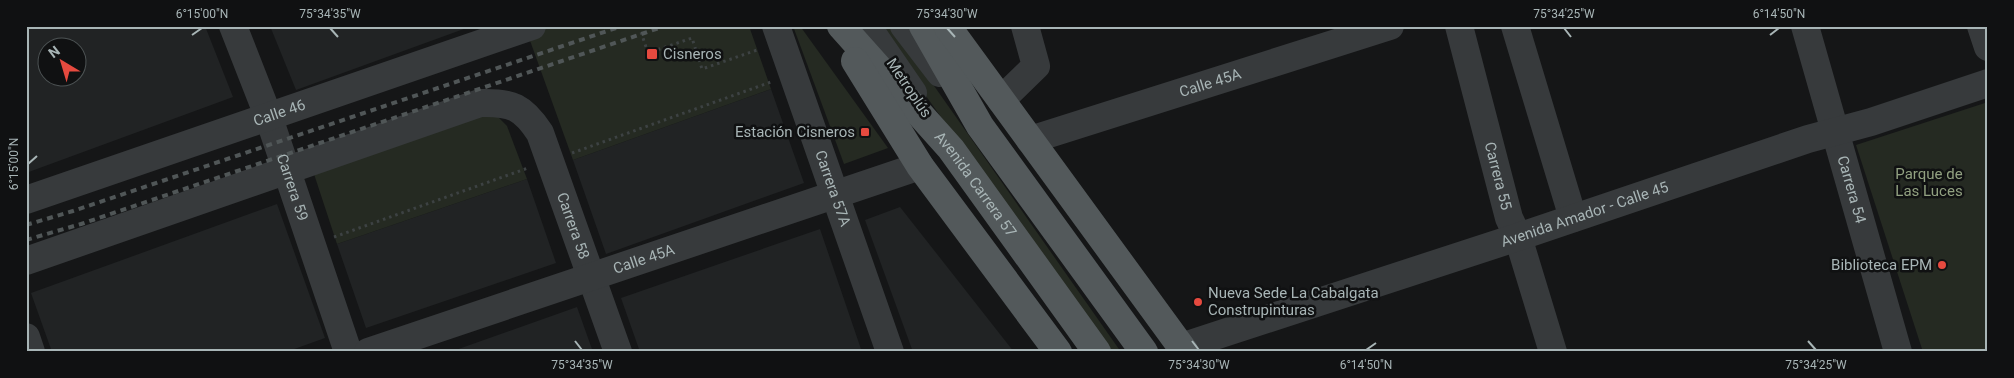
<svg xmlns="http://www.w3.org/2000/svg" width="2014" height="378" font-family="Roboto,sans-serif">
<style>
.built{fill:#212324;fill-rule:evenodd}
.green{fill:#252a22}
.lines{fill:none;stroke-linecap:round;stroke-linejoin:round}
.path{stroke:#3d4243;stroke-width:3;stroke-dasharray:2.5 4;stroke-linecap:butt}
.minor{stroke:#373a3c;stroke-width:28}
.major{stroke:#53595b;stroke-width:28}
.rail{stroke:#505657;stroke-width:4;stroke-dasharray:6 5;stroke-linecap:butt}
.ticks{fill:none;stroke:#a8b5b6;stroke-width:2}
.poi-dot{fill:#e64a3f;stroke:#101112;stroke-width:2}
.labels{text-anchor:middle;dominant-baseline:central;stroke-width:5;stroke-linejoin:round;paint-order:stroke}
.poi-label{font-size:15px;fill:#a8b5b6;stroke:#101112;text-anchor:start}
.street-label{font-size:15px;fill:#a8b5b6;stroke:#101112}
.park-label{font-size:15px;fill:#91a080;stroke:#101112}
.neatline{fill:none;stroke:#a8b5b6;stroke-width:2}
.ticks-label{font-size:12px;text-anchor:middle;fill:#a8b5b6}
</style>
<rect width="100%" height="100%" fill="#151617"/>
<g class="built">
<path d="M 26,26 L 205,26 L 233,97 L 26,173 ZM 48,48 L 78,48 L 78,78 L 48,78 Z"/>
<path d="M 270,26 L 472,26 L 296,90 Z"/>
<path d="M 771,89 L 804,183 L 606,254 L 573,160 Z"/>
<path d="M 527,179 L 556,263 L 366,328 L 337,244 Z"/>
<path d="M 277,204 L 325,338 L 286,352 L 52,352 L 31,293 Z"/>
<path d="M 900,207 L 1014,352 L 913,352 L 865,220 Z"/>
<path d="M 820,229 L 862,352 L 640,352 L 621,298 Z"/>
<path d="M 577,307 L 593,352 L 450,352 Z"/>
</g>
<g class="green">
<path d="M 552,26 L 749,26 L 771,89 L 573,160 L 528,35 Z"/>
<path d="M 793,26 L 800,26 L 888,148 L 844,164 Z"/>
<path d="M 876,26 L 892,26 L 1121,352 L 1109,352 Z"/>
<path d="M 1988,102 L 1988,352 L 1923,352 L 1856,145 Z"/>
<path d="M 484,113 L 497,116 L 507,126 L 527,179 L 337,244 L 314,174 Z"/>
</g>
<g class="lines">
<g class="path">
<path d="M 639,26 L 648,53 L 692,38 L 702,69 L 760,49"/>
<path d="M 572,153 L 771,82"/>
<path d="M 334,237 L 528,168"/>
</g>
<g class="minor">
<path id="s1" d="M 233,26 L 269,118 L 348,352"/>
<path id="s2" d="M 776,26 L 890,352"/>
<path d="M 867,26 L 913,93"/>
<path d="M 904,26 L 940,73"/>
<path id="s3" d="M 1459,26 L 1509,218 L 1518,237 L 1553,352"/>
<path d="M 1515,26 L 1573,218"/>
<path id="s4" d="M 1805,26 L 1898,352"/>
<path d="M 1981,26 L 1988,47"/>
<path d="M 1001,100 L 1036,66 L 1025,26"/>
<path id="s5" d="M 1030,140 L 1390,26"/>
<path id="s6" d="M 26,200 L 532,26"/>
<path id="s7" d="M 26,261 L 480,103 C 512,102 523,107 540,133 L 618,352"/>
<path d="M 26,337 L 31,352"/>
<path id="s8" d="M 1181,347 L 1518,237 L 1808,139 L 1871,122 L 1988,83"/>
<path id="s9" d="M 368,352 L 920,166"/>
</g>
<g class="major">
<path id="s10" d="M 841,26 L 951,149 L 1097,352"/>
<path d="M 923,26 L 980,126 L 1144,352"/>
<path d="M 947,26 L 1185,352"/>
<path d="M 855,61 L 920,166 L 1058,352"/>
</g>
<g class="rail">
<path d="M 26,225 L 73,211 L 622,26"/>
<path d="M 26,240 L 81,224 L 665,26"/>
</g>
</g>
<path class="ticks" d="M 330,28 L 338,37M 947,28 L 955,37M 1564,28 L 1571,37M 192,35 L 202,28M 1770,35 L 1779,28M 28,164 L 37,156M 575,341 L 582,350M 1192,341 L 1199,350M 1808,341 L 1816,350M 1366,350 L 1376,343"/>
<g class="poi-dot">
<rect x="646" y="48" width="12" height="12" rx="2.5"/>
<rect x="860" y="127" width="10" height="10" rx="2.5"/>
<circle cx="1942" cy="265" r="5"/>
<circle cx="1198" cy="302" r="5"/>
</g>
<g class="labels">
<g class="poi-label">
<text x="663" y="54">Cisneros</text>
<text x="855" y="132" text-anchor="end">Estación Cisneros</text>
<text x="1932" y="265" text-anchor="end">Biblioteca EPM</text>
<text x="1208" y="293">Nueva Sede La Cabalgata<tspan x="1208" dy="17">Construpinturas</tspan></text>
</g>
<g class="street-label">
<text stroke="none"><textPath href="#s5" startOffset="189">Calle 45A</textPath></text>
<text transform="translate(909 88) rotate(56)">Metroplús</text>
<text stroke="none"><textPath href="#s6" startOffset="268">Calle 46</textPath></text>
<text stroke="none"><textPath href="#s3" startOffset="155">Carrera 55</textPath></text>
<text stroke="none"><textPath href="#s10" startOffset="208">Avenida Carrera 57</textPath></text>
<text stroke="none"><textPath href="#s1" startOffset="172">Carrera 59</textPath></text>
<text stroke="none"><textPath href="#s2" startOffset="172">Carrera 57A</textPath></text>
<text stroke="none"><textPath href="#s4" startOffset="170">Carrera 54</textPath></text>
<text stroke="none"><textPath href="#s8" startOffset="425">Avenida Amador - Calle 45</textPath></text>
<text stroke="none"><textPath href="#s7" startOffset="651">Carrera 58</textPath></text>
<text stroke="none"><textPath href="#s9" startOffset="291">Calle 45A</textPath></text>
</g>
<g class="park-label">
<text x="1929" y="174">Parque de<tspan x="1929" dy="17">Las Luces</tspan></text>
</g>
</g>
<rect width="2014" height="378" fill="none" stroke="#101112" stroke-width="55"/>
<g transform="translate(62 62) rotate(322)"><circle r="24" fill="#101112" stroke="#4d5354"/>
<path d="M0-4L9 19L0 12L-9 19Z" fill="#e64a3f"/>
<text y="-8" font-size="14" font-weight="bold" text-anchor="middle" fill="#a8b5b6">N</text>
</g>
<rect x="28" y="28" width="1958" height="322" class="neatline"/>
<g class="ticks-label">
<text x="202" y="18">6°15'00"N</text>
<text x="330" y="18">75°34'35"W</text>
<text x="947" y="18">75°34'30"W</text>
<text x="1564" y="18">75°34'25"W</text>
<text x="1779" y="18">6°14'50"N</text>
<text transform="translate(14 164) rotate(-90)" y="4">6°15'00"N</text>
<text x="582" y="369">75°34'35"W</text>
<text x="1199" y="369">75°34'30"W</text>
<text x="1366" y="369">6°14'50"N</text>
<text x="1816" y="369">75°34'25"W</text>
</g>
</svg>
